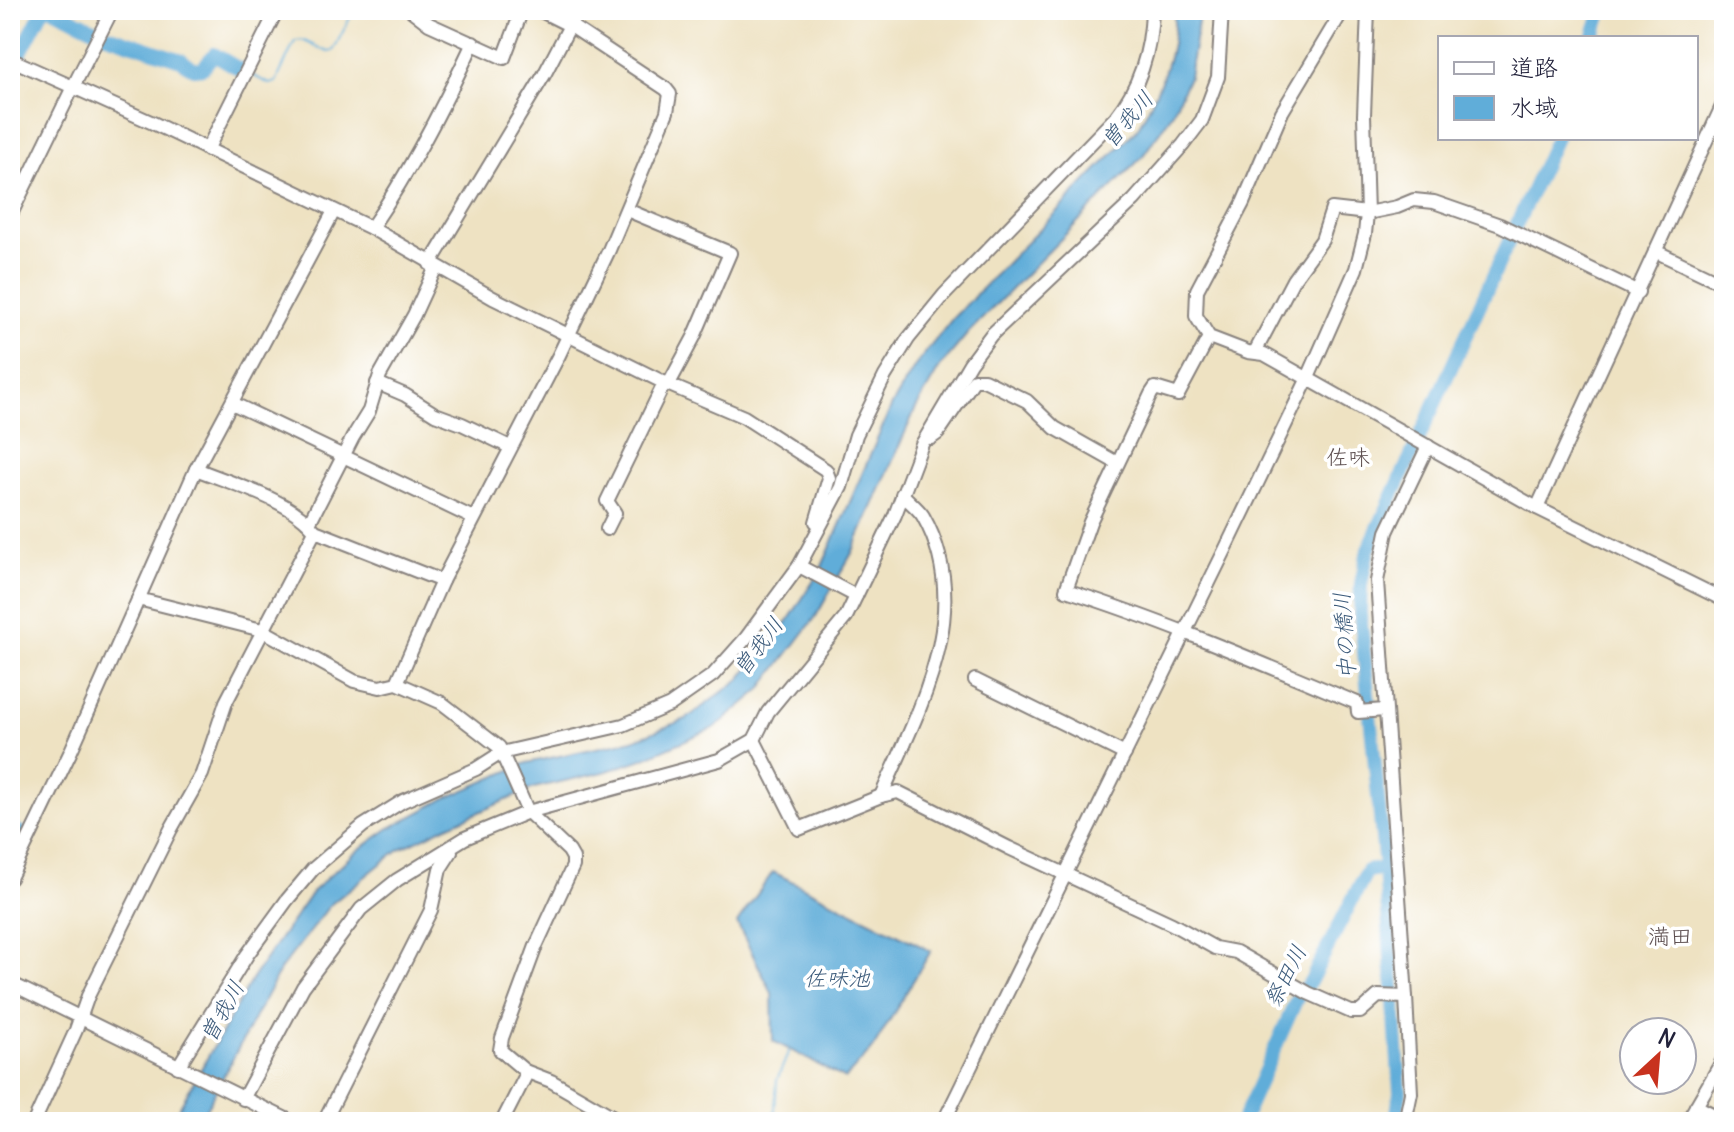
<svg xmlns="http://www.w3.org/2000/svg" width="1734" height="1132" font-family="Delius,'Klee One',sans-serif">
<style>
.water{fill:#60add9;stroke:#41688a;stroke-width:2}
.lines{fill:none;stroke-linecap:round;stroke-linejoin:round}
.stream{stroke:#60add9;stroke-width:2}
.river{stroke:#60add9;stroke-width:14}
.minor-casing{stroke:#88827e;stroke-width:16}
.minor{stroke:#fff;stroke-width:12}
.labels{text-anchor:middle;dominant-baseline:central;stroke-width:7;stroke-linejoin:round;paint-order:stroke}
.water-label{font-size:22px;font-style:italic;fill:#3b5a7a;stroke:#fff}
.neighbourhood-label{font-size:22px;fill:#5c4e4f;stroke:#fff}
</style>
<rect width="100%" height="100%" fill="#fff"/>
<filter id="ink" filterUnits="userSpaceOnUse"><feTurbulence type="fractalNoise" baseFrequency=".0125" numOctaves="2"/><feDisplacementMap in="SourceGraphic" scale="16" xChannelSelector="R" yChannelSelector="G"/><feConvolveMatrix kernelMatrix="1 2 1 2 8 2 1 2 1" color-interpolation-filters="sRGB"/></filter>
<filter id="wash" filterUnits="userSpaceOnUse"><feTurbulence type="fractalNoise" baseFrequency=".006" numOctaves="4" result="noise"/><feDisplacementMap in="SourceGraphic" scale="32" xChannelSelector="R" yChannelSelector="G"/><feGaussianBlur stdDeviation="1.8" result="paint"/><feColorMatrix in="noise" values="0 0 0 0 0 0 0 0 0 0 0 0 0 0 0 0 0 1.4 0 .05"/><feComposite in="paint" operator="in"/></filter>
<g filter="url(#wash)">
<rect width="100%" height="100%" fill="#eee2c2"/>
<g class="water">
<path d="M 1174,10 L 1200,10 L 1189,77 L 1172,114 L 1142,157 L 968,333 L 940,367 L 915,410 L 852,553 L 815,618 L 760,690 L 716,727 L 640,760 L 604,772 L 534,788 L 445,827 L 398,850 L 330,905 L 280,970 L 199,1122 L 171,1122 L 253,977 L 313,891 L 353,854 L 388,829 L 444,799 L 527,763 L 633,740 L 686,719 L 740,679 L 786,624 L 820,571 L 892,405 L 915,366 L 953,318 L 1137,129 C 1158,93 1177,52 1174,10 Z"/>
<path d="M 773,872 L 931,951 L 873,1048 L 845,1079 L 773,1041 L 772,993 L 737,923 Z"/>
</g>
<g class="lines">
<g class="stream">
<path d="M 252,75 L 269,84 L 276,82 L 295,41 L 302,40 L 328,52 L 333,51 L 354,10"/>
<path d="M 774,1122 L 777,1080 L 789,1051"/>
</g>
<g class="river">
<path d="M 55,10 L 104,34 L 181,60 L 194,69 L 203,68 L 214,54 L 241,70"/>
<path d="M 1593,38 L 1602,10"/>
<path d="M 10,73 L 43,10"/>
<path d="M 10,828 L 28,836 L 22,847"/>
<path d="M 1242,1122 L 1299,994 L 1310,982 L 1367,871 L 1385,868"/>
<path d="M 1396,1122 L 1400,1092 L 1385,868 L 1360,612 L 1361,584 L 1368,550 L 1556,138"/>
</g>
</g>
</g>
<g filter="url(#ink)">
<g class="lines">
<g class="minor-casing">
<g id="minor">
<path d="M 112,10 L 73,87 L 153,123 L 371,228 L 493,298 L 667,384 L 744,417 L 826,470 L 829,478 L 816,522"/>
<path d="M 411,10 L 429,24 L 504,58 L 522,10"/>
<path d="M 1343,10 L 1282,112 L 1243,203 L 1197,290 L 1196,316 L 1209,337 L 1248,352 L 1264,354 L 1537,508 L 1724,600"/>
<path d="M 10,59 L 73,87 L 10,216"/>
<path d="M 207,150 L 277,10"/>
<path d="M 371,228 C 411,170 443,107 473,43"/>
<path d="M 1655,251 L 1724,284"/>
<path d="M 430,264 L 544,75 L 578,10"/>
<path d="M 1209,337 L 1178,395 L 1155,388 L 1151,394 L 1090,522 L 1066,590 C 1166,622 1261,663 1357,703 L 1358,712 L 1385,710"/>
<path d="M 1255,352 L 1293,280 L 1322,240 L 1332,209 L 1367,213 L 1397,207 L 1414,200 L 1434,202 L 1500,225 L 1638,292"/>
<path d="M 377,383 L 405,395 L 435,414 L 462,424 L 510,447"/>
<path d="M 232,403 L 473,518"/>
<path d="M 931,438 L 938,433 L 974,380 L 984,380 L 1027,401 L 1055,428 L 1117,463"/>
<path d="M 196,469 C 230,483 294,501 315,531 L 442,581"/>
<path d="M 1537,508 L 1724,102"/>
<path d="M 309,523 L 353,437 L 369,411 L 380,375 L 414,315 L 436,267"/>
<path d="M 607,529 L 615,513 L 607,501 L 663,386 L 671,380 L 694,337 L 730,253 L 627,210"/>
<path d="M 799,566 L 856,596"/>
<path d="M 138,599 L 262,630 L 354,681 L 380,687 L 397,683 L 442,703 L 499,747 L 528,812 L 569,851 L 573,858 L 573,866 L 536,946 L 502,1038 L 500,1050 L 525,1071 L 551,1081 L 622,1122"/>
<path d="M 975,680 L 1125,754"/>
<path d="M 397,683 L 442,581 L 559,355 L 609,250 L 667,112 L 670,94 L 666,89 L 571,26 L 539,10"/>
<path d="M 754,740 L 799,829 L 881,796 L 898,792 L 1009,848 L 1172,924 L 1215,948 L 1236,952 L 1308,993 L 1351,1012 L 1360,1012 L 1378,996 L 1406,997"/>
<path d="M 881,796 C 919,710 976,609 923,516 C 918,508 908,501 902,494"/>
<path d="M 10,878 L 70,753 L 196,469 L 334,211"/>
<path d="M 10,983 L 292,1122"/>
<path d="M 178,1067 L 247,955 L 287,900 L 313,869 L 363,826 L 403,801 L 476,769 L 501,753 L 623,725 L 670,705 L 713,675 L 746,638 L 799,566 L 841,487 L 856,435 L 885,376 L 908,339 L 944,295 L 1115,118 C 1140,87 1151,50 1152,10"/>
<path d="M 243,1099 L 303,987 L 361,909 L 397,880 L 465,838 L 528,812 L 719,760 L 754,740 L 768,712 L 846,617 L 895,515 L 922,444 L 970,363 L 991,335 L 1134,200 L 1183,145 L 1202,120 L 1218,77 L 1222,10"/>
<path d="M 1696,1106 L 1724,1120"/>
<path d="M 944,1121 L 1226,548 L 1307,380 L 1356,269 L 1365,234 L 1367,213 L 1364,115 L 1368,10"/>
<path d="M 34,1122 L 76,1030 L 88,996 L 171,829 L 202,774 L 226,702 L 315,531"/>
<path d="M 324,1122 L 431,910 L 440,869 L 451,852"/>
<path d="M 502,1122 L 525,1077 L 525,1071"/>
<path d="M 1405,1122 L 1411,1093 L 1406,997 L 1377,581 L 1387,532 L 1428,446"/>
<path d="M 1687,1122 L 1724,1058"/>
</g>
</g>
<use href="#minor" class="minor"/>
</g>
</g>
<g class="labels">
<g class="water-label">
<text transform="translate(1127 119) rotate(-49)">曽我川</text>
<text transform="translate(1344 636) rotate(-94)">中の橋川</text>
<text transform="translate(758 646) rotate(-53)">曽我川</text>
<text transform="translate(1285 976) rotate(-63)">祭田川</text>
<text x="837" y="978">佐味池</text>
<text transform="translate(222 1011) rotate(-61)">曽我川</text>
</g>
<g class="neighbourhood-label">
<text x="1348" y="457">佐味</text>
<text x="1670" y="936">満田</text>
</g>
</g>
<rect width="1734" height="1132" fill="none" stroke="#fff" stroke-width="40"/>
<rect x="1438" y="36" width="260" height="104" fill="#ffffff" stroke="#a7a7b1" stroke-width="2"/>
<rect x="1454" y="62" width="40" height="12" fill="#ffffff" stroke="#a7a7b1" stroke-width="2"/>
<text x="1510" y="76" font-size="24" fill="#22223b">道路</text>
<rect x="1454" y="96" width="40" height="24" fill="#60add9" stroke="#a7a7b1" stroke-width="2"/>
<text x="1510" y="116" font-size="24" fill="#22223b">水域</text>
<g transform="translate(1658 1056) rotate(26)"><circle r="38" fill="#ffffff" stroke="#a7a7b1" stroke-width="2"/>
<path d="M0-6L14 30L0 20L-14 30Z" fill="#c8321e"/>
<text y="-12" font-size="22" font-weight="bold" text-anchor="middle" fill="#22223b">N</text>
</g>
</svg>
